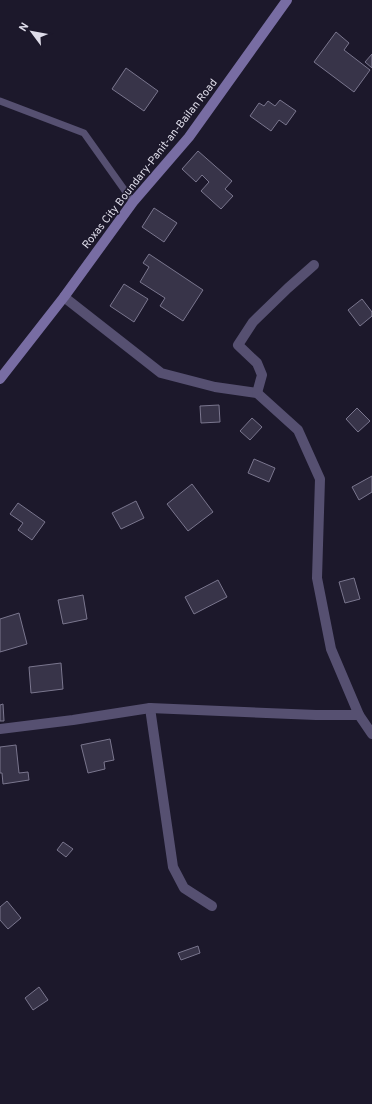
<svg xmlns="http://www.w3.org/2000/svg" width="372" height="1104" font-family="Overpass,sans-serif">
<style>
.building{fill:#383449;stroke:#7a768e}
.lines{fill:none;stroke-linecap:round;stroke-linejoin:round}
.service{stroke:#565071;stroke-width:7}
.minor{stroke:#565071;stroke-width:10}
.secondary{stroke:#786da3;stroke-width:10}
.labels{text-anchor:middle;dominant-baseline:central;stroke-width:3;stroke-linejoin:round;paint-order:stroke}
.street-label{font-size:11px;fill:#dedce9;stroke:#1c182b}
</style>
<rect width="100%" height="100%" fill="#1c182b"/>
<g class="building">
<path d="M 336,32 L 349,43 L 344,50 L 370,70 L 354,92 L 314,62 Z"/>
<path d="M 372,54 L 372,68 L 365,62 Z"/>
<path d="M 126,68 L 158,91 L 144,111 L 112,89 Z"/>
<path d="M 280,100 L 296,111 L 286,125 L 279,120 L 271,131 L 250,116 L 259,103 L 264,106 L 268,101 L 275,106 Z"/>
<path d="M 198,151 L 232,181 L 225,189 L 233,196 L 221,209 L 201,191 L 209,182 L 202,175 L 196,182 L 182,169 Z"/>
<path d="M 154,208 L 177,223 L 164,242 L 142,227 Z"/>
<path d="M 149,254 L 203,290 L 183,321 L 160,306 L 165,298 L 140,282 L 149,267 L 143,263 Z"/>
<path d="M 124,284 L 148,299 L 134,322 L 110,306 Z"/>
<path d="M 362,299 L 372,312 L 372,316 L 360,326 L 348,310 Z"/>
<path d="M 219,405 L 220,422 L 201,423 L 200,406 Z"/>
<path d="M 357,408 L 370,421 L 358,432 L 346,419 Z"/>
<path d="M 252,418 L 262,427 L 250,440 L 240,431 Z"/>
<path d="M 254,459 L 275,468 L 269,482 L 248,473 Z"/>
<path d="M 372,476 L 372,492 L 359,500 L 352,487 Z"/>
<path d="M 192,484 L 213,512 L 188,531 L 167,504 Z"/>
<path d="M 136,501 L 144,518 L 121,529 L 112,513 Z"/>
<path d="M 18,503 L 45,522 L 32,540 L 18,530 L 23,523 L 10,514 Z"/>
<path d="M 354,578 L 360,599 L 345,603 L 339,582 Z"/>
<path d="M 218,580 L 227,597 L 194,614 L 185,597 Z"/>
<path d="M 83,595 L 87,619 L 63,624 L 58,600 Z"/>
<path d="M 19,613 L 27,644 L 0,652 L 0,619 Z"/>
<path d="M 61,663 L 63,689 L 31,693 L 29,667 Z"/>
<path d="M 3,704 L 4,721 L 0,721 L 0,705 Z"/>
<path d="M 110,739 L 114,760 L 104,762 L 105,769 L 88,773 L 81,745 Z"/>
<path d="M 16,745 L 19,773 L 28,772 L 29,780 L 3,784 L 2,773 L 0,773 L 0,747 Z"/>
<path d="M 63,842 L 73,849 L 66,857 L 57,850 Z"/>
<path d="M 7,901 L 21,918 L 8,929 L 0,920 L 0,907 Z"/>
<path d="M 198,946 L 200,953 L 181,960 L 178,953 Z"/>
<path d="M 39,987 L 48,1000 L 33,1010 L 25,998 Z"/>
</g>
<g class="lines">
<path class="service" d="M 0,101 L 84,133 L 133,202"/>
<g class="minor">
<path d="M 64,297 L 161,373 L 215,387 L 257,393 L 298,430 L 320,479 L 317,578 L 331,649 L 359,715 L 372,734"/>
<path d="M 257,393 L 262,375 L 257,363 L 238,345 L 253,322 L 288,288 L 314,265"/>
<path d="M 150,708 L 173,867 L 184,888 L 212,906"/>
<path d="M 0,729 L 73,720 L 150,708 L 316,715 L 359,715"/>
</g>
<path class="secondary" d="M 0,379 L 64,297 L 133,202 L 189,137 L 287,0"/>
</g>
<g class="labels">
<g class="street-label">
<text transform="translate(150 164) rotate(-52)">Roxas City Boundary-Panit-an-Bailan Road</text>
</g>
</g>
<g transform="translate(32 32) rotate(302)" stroke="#1c182b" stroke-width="3" paint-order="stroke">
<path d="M0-3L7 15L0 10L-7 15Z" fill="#dedce9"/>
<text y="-6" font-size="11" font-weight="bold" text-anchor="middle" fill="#dedce9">N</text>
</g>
</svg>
